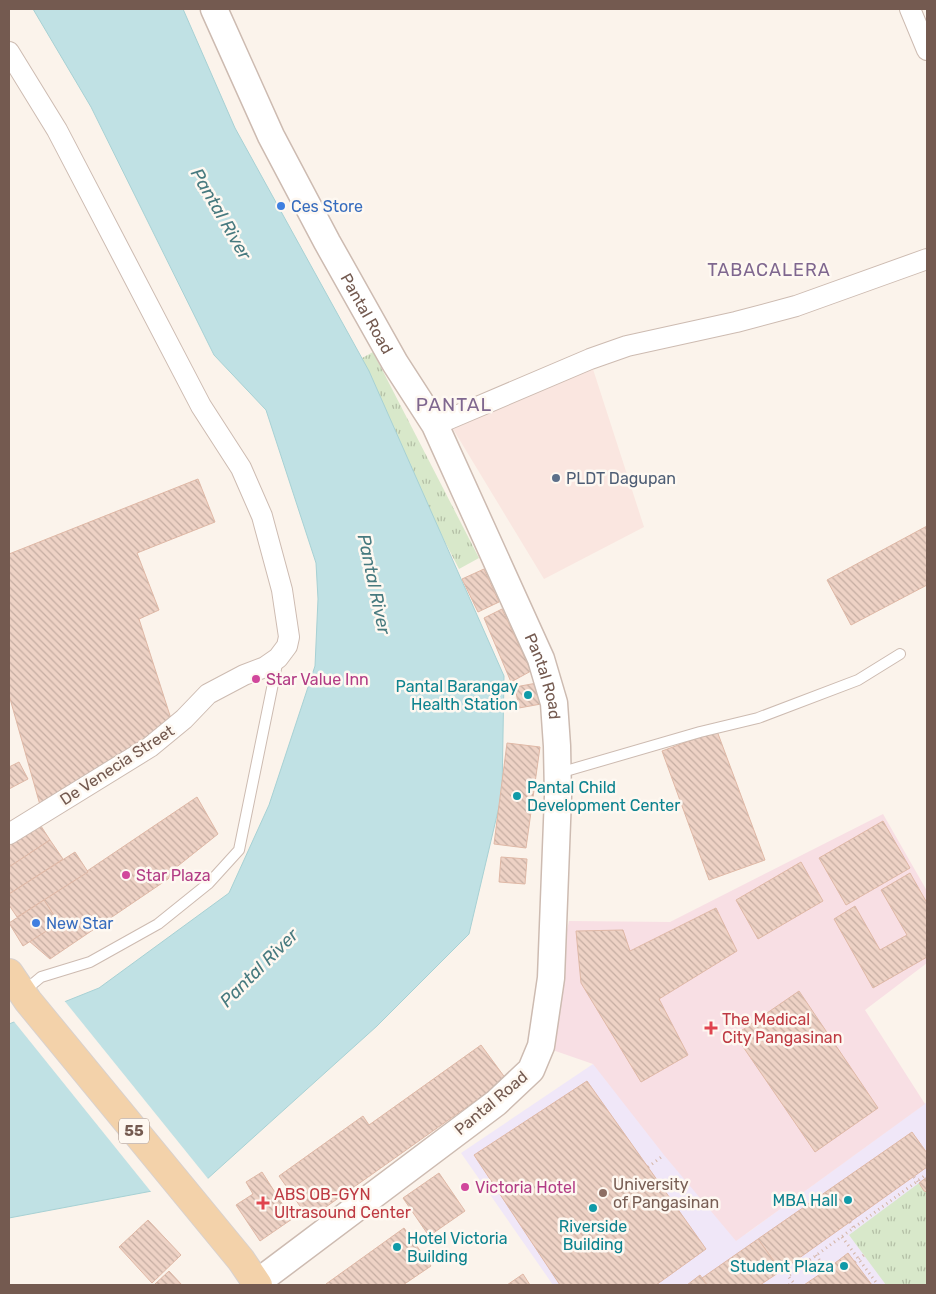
<svg xmlns="http://www.w3.org/2000/svg" width="936" height="1294" font-family="Rubik,sans-serif">
<style>
.commercial{fill:#fae6e0}
.education{fill:#f0e7f8}
.medical{fill:#f8dfe4}
.park{fill:url(#park-tufts)}
.water{fill:#c0e1e4;stroke:#a7d1d4}
.pier{fill:#fbf3eb}
.building{fill:url(#building-back-hatch);stroke:#dfb8a6}
.lines{fill:none;stroke-linecap:round;stroke-linejoin:round}
.service-casing{stroke:#cdbbb1;stroke-width:12}
.minor-casing{stroke:#cdbbb1;stroke-width:22}
.tertiary-casing{stroke:#cdbbb1;stroke-width:29}
.primary-casing{stroke:#d8d1ce;stroke-width:30}
.path{stroke:#d4b5a7;stroke-width:3;stroke-dasharray:1 4;stroke-linecap:butt}
.service{stroke:#fff;stroke-width:10}
.minor{stroke:#fff;stroke-width:20}
.tertiary{stroke:#fff;stroke-width:26}
.primary{stroke:#f3d2aa;stroke-width:28}
.shop-dot{fill:#3f7fe0;stroke:#fef8f1;stroke-width:2}
.service-dot{fill:#5c6f8a;stroke:#fef8f1;stroke-width:2}
.hotel-dot{fill:#d1479c;stroke:#fef8f1;stroke-width:2}
.culture-dot{fill:#0f9aa8;stroke:#fef8f1;stroke-width:2}
.health-dot{fill:#e0444e;stroke:#fef8f1;stroke-width:2}
.education-dot{fill:#8d6e63;stroke:#fef8f1;stroke-width:2}
.labels{text-anchor:middle;dominant-baseline:central;stroke-width:5;stroke-linejoin:round;paint-order:stroke}
.shield{fill:#fef8f1;stroke:#9d8980;stroke-width:1}
.shield-label{font-size:15px;font-weight:bold;fill:#745a50}
.shop-label{font-size:16px;fill:#366cbe;stroke:#fef8f1;text-anchor:start}
.street-label{font-size:16px;fill:#745a50;stroke:#fef8f1}
.service-label{font-size:16px;fill:#4e5e75;stroke:#fef8f1;text-anchor:start}
.hotel-label{font-size:16px;fill:#b23c85;stroke:#fef8f1;text-anchor:start}
.culture-label{font-size:16px;fill:#0d838f;stroke:#fef8f1;text-anchor:end}
.health-label{font-size:16px;fill:#be3a42;stroke:#fef8f1;text-anchor:start}
.education-label{font-size:16px;fill:#785e54;stroke:#fef8f1;text-anchor:start}
.water-label{font-size:18px;font-style:italic;fill:#477a7f;stroke:#fef8f1}
.neighbourhood-label{font-size:18px;letter-spacing:1px;fill:#7f678f;stroke:#fef8f1}
.quarter-label{font-size:19px;letter-spacing:1px;fill:#7f678f;stroke:#fef8f1}
</style>
<defs>
<pattern id="park-tufts" width="24" height="20" patternUnits="userSpaceOnUse" patternTransform="scale(1.25)"><rect width="24" height="20" fill="#d8e8ca"/><path d="M3 7l-1-3M5 7V3M7 7l1-3M15 17l-1-3M17 17v-4M19 17l1-3" fill="none" stroke="#b4bfa6"/></pattern>
<pattern id="building-back-hatch" width="6" height="6" patternUnits="userSpaceOnUse" patternTransform="scale(1.25)"><rect width="6" height="6" fill="#eed2c5"/><path d="M-1 5l2 2M0 0l6 6M5-1l2 2" fill="none" stroke="#c5ada2"/></pattern>
</defs>
<rect width="100%" height="100%" fill="#fbf3eb"/>
<path class="commercial" d="M 591,363 L 644,527 L 544,579 L 453,429 Z"/>
<path class="education" d="M 593,1064 L 746,1234 L 927,1102 L 927,1285 L 553,1285 L 461,1153 Z"/>
<path class="medical" d="M 883,814 L 927,891 L 927,963 L 865,1010 L 925,1104 L 736,1241 L 664,1155 L 593,1064 L 541,1046 L 569,921 L 670,922 Z"/>
<g class="park">
<path d="M 373,352 L 479,558 L 459,569 L 353,363 Z"/>
<path d="M 919,1183 L 924,1191 L 927,1192 L 927,1285 L 886,1285 L 849,1235 Z"/>
</g>
<path class="water" d="M 33,9 L 183,9 L 235,128 L 369,371 L 504,676 L 502,794 L 469,934 L 377,1026 L 205,1181 L 9,1218 L 9,1024 L 99,988 L 229,893 L 269,805 L 315,666 L 318,599 L 316,563 L 266,410 L 214,355 L 91,107 Z"/>
<path class="pier" d="M 63,999 L 209,1180 L 206,1183 L 152,1193 L 12,1019 Z"/>
<g class="building">
<path d="M 198,479 L 215,522 L 137,553 L 159,610 L 139,619 L 173,725 L 40,805 L 9,695 L 9,554 Z"/>
<path d="M 927,526 L 927,585 L 851,625 L 827,580 Z"/>
<path d="M 484,569 L 499,602 L 478,612 L 462,579 Z"/>
<path d="M 502,609 L 531,671 L 511,682 L 484,618 Z"/>
<path d="M 537,683 L 541,704 L 519,708 L 515,687 Z"/>
<path d="M 717,731 L 765,860 L 709,880 L 662,751 Z"/>
<path d="M 507,743 L 540,747 L 526,848 L 494,844 Z"/>
<path d="M 19,762 L 28,779 L 9,789 L 9,767 Z"/>
<path d="M 197,797 L 218,834 L 174,869 L 168,879 L 50,959 L 29,941 L 59,923 L 44,900 Z"/>
<path d="M 883,821 L 910,868 L 846,905 L 819,858 Z"/>
<path d="M 39,823 L 50,840 L 9,867 L 9,842 Z"/>
<path d="M 50,840 L 63,859 L 9,894 L 9,867 Z"/>
<path d="M 75,852 L 88,872 L 17,917 L 9,905 L 9,894 Z"/>
<path d="M 501,857 L 527,859 L 525,884 L 499,882 Z"/>
<path d="M 801,862 L 823,901 L 758,939 L 736,900 Z"/>
<path d="M 910,873 L 927,903 L 927,957 L 873,988 L 834,919 L 855,906 L 880,950 L 907,935 L 881,890 Z"/>
<path d="M 44,900 L 59,923 L 23,946 L 9,923 Z"/>
<path d="M 716,908 L 737,951 L 659,999 L 688,1055 L 641,1082 L 581,983 L 576,931 L 623,930 L 630,951 Z"/>
<path d="M 799,991 L 878,1108 L 815,1152 L 735,1035 Z"/>
<path d="M 481,1045 L 506,1079 L 309,1219 L 279,1176 L 363,1116 L 369,1125 Z"/>
<path d="M 587,1081 L 706,1249 L 656,1285 L 560,1285 L 474,1155 Z"/>
<path d="M 912,1132 L 927,1153 L 927,1167 L 781,1271 L 758,1239 Z"/>
<path d="M 262,1172 L 292,1219 L 260,1241 L 236,1205 L 253,1194 L 246,1182 Z"/>
<path d="M 439,1173 L 465,1211 L 429,1236 L 403,1198 Z"/>
<path d="M 927,1177 L 927,1192 L 924,1191 L 919,1183 Z"/>
<path d="M 148,1220 L 181,1255 L 152,1283 L 119,1247 Z"/>
<path d="M 404,1228 L 431,1266 L 403,1285 L 327,1285 L 326,1284 Z"/>
<path d="M 758,1239 L 781,1271 L 760,1285 L 707,1285 L 702,1278 Z"/>
<path d="M 848,1253 L 872,1285 L 804,1285 L 826,1270 Z"/>
<path d="M 169,1271 L 182,1285 L 154,1285 Z"/>
<path d="M 523,1274 L 530,1285 L 507,1285 Z"/>
<path d="M 700,1275 L 707,1285 L 687,1285 Z"/>
</g>
<g class="lines">
<g class="service-casing">
<g id="service">
<path d="M 559,773 L 700,732 L 758,718 L 858,680 L 900,654"/>
<path d="M 23,992 L 41,977 L 90,962 L 158,924 L 209,883 L 239,850 L 278,659"/>
</g>
</g>
<g class="minor-casing">
<g id="minor">
<path d="M 910,9 L 927,50"/>
<path d="M 9,52 L 57,130 L 201,406 L 241,468 L 262,516 L 282,590 L 289,637 L 287,646 L 278,658 L 265,667 L 244,675 L 208,694 L 184,719 L 150,747 L 9,834"/>
<path d="M 435,425 L 590,359 L 627,346 L 736,322 L 796,306 L 927,259"/>
</g>
</g>
<g class="tertiary-casing">
<g id="tertiary">
<path id="s1" d="M 214,9 L 271,136 L 327,242 L 395,363 L 435,425 L 541,659 L 554,703 L 557,746 L 558,796 L 551,978 L 541,1046 L 531,1070 L 496,1103 L 254,1285"/>
</g>
</g>
<g class="primary-casing">
<path id="primary" d="M 9,973 L 28,1001 L 241,1260 L 258,1285"/>
</g>
<g class="path">
<path d="M 648,1167 L 664,1155"/>
<path d="M 914,1177 L 919,1183"/>
<path d="M 850,1222 L 855,1230"/>
<path d="M 842,1237 L 878,1285"/>
<path d="M 816,1255 L 826,1270"/>
<path d="M 855,1262 L 864,1255"/>
<path d="M 789,1285 L 793,1282 L 788,1276 L 927,1174"/>
</g>
<use href="#service" class="service"/>
<use href="#minor" class="minor"/>
<use href="#tertiary" class="tertiary"/>
<use href="#primary" class="primary"/>
</g>
<g class="shop-dot">
<circle cx="281" cy="206" r="5"/>
<circle cx="36" cy="923" r="5"/>
</g>
<circle class="service-dot" cx="556" cy="478" r="5"/>
<g class="hotel-dot">
<circle cx="256" cy="679" r="5"/>
<circle cx="126" cy="875" r="5"/>
<circle cx="465" cy="1187" r="5"/>
</g>
<g class="culture-dot">
<circle cx="528" cy="695" r="5"/>
<circle cx="517" cy="796" r="5"/>
<circle cx="848" cy="1200" r="5"/>
<circle cx="593" cy="1208" r="5"/>
<circle cx="397" cy="1247" r="5"/>
<circle cx="844" cy="1266" r="5"/>
</g>
<g class="health-dot">
<path d="M708.5 1020.5h5v5h5v5h-5v5h-5v-5h-5v-5h5z"/>
<path d="M260.5 1195.5h5v5h5v5h-5v5h-5v-5h-5v-5h5z"/>
</g>
<circle class="education-dot" cx="603" cy="1193" r="5"/>
<g class="labels">
<rect class="shield" x="119" y="1118.5" width="30" height="25" rx="4"/>
<g class="shield-label">
<text x="134" y="1131">55</text>
</g>
<g class="shop-label">
<text x="291" y="206">Ces Store</text>
<text x="46" y="923">New Star</text>
</g>
<g class="street-label">
<text stroke="none"><textPath href="#s1" startOffset="341">Pantal Road</textPath></text>
<text stroke="none"><textPath href="#s1" startOffset="746">Pantal Road</textPath></text>
<text transform="translate(117 765) rotate(-33)">De Venecia Street</text>
<text transform="translate(491 1103) rotate(-40)">Pantal Road</text>
</g>
<g class="service-label">
<text x="566" y="478">PLDT Dagupan</text>
</g>
<g class="hotel-label">
<text x="266" y="679">Star Value Inn</text>
<text x="136" y="875">Star Plaza</text>
<text x="475" y="1187">Victoria Hotel</text>
</g>
<g class="culture-label">
<text x="518" y="686">Pantal Barangay<tspan x="518" dy="18">Health Station</tspan></text>
<text x="527" y="787" text-anchor="start">Pantal Child<tspan x="527" dy="18">Development Center</tspan></text>
<text x="838" y="1200">MBA Hall</text>
<text x="593" y="1226" text-anchor="middle">Riverside<tspan x="593" dy="18">Building</tspan></text>
<text x="407" y="1238" text-anchor="start">Hotel Victoria<tspan x="407" dy="18">Building</tspan></text>
<text x="834" y="1266">Student Plaza</text>
</g>
<g class="health-label">
<text x="722" y="1019">The Medical<tspan x="722" dy="18">City Pangasinan</tspan></text>
<text x="274" y="1194">ABS OB-GYN<tspan x="274" dy="18">Ultrasound Center</tspan></text>
</g>
<g class="education-label">
<text x="613" y="1184">University<tspan x="613" dy="18">of Pangasinan</tspan></text>
</g>
<g class="water-label">
<text transform="translate(221 214) rotate(60)">Pantal River</text>
<text transform="translate(374 584) rotate(78)">Pantal River</text>
<text transform="translate(259 968) rotate(-45)">Pantal River</text>
</g>
<g class="neighbourhood-label">
<text x="769" y="270">TABACALERA</text>
</g>
<g class="quarter-label">
<text x="454" y="404">PANTAL</text>
</g>
</g>
<rect width="936" height="1294" fill="none" stroke="#745a50" stroke-width="20"/>
</svg>
